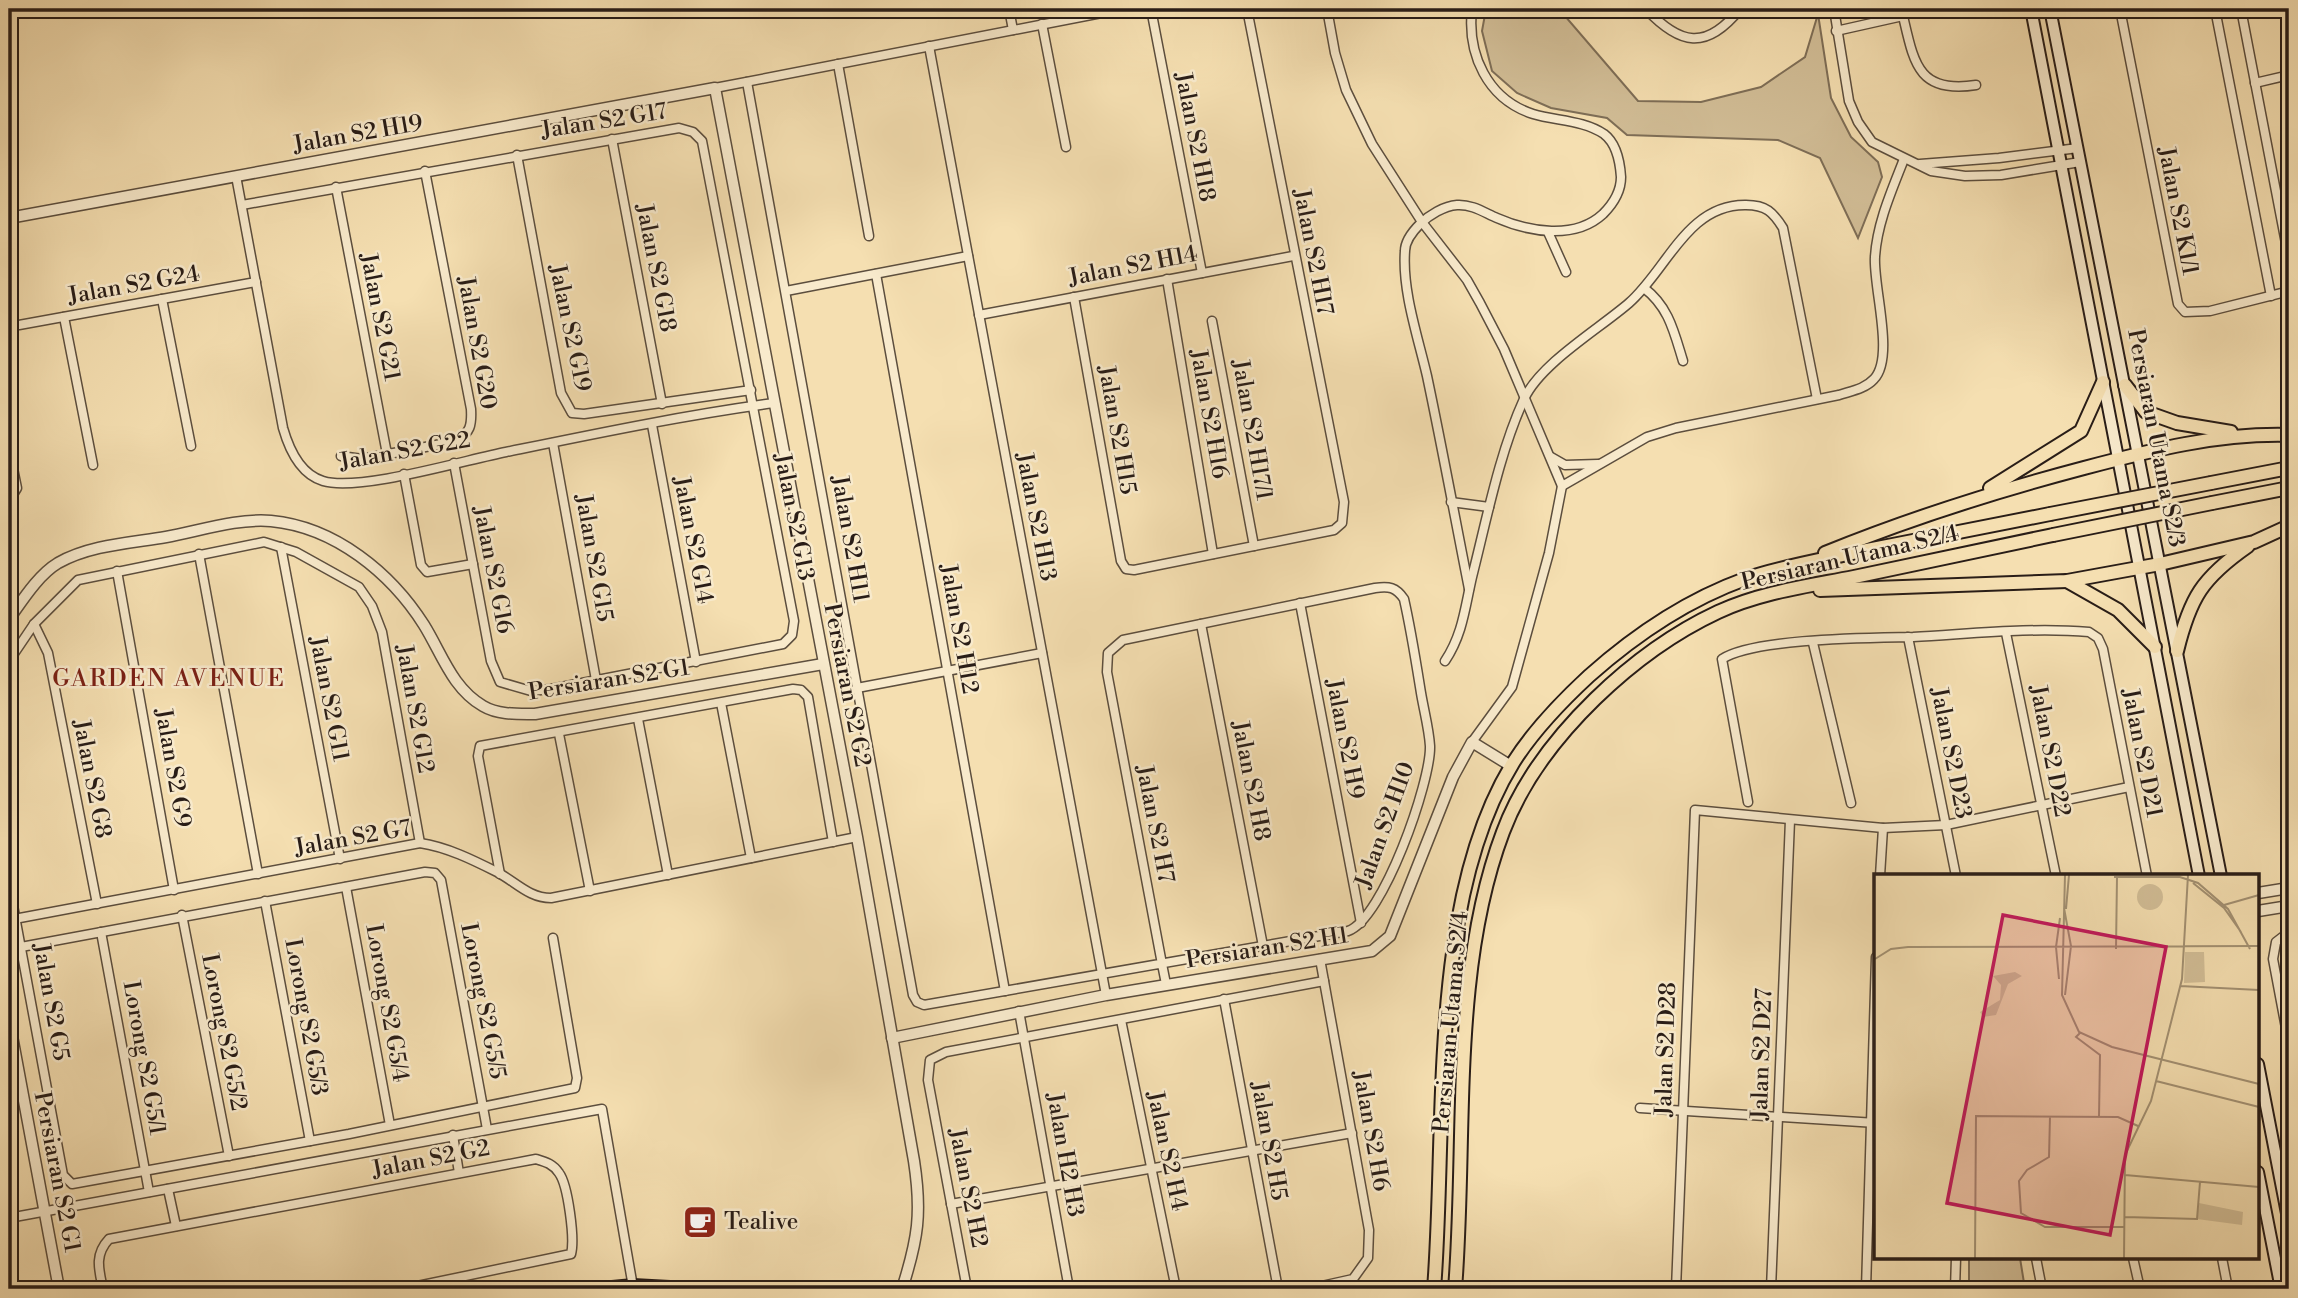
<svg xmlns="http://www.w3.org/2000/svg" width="2298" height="1298" font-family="'Libre Bodoni',serif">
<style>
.green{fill:#d2be97;stroke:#7e6e57;stroke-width:2}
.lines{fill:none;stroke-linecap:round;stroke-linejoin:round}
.minor-casing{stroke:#5c4e3e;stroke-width:11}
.tertiary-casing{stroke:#5c4e3e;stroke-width:13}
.secondary-casing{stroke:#291d17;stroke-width:14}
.primary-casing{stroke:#291d17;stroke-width:16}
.minor{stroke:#f8eacc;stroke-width:8}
.tertiary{stroke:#f8eacc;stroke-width:10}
.secondary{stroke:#f8eacc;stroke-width:10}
.primary{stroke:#f5dfb1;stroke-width:12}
.primary-bridge-casing{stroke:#291d17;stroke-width:16;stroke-linecap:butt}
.primary-bridge{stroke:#f5dfb1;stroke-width:12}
.labels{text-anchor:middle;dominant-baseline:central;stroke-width:5;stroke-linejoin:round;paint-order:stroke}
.street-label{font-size:23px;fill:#291d17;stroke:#f8eacc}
.poi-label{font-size:23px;fill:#291d17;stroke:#f8eacc;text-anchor:start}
.neighbourhood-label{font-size:24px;letter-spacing:2px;fill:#7a1f14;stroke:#f8eacc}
.inset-road{fill:none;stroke:#a39173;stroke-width:2}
.view{fill:#c2185b;fill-opacity:0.15;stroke:#c2185b;stroke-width:3.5}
.inset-edge{fill:none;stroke:#291d17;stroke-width:3.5}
</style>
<rect width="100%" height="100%" fill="#f5dfb1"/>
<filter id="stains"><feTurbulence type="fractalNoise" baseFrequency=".00286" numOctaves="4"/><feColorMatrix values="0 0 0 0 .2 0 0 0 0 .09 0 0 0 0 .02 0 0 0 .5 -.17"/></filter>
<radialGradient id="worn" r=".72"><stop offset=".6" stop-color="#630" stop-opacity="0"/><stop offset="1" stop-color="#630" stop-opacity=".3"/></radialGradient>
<g class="green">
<path d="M 1486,9 L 1559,9 L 1638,101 L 1701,102 L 1761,87 L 1805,57 L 1818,14 L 1831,98 L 1851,137 L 1878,162 L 1882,177 L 1858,238 L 1820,158 L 1778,140 L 1627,135 L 1607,118 L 1551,108 L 1517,93 L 1492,71 L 1482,31 Z"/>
<path d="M 1969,1258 L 2020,1258 L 2025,1289 L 1969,1289 Z"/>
</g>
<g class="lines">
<g class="minor-casing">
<g id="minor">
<path d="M 1009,9 L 1013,30"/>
<path d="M 1151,9 L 1202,273"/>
<path d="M 1327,9 L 1335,53 L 1346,90 L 1372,144 L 1422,222 L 1467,280 L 1480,303 L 1504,349 L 1562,486 L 1549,553 L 1512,687 L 1472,742"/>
<path d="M 1646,9 C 1680,45 1706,51 1740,9"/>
<path d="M 1834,9 L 1849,101 L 1858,122 L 1872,142 L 1931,171 L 1965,176 L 2001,175 L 2080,162"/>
<path d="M 2120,9 L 2178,304 L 2185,312 L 2210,311 L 2289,291"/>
<path d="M 2215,9 L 2271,296"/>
<path d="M 2241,9 L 2289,259"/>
<path d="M 1903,16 C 1914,63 1918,94 1976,85"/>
<path d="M 1042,24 L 1066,147"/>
<path d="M 1836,31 L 1903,16 L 1912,9"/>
<path d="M 929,46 L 1106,995"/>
<path d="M 838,64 L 869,236"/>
<path d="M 747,82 L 913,995 L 917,1002 L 924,1005 L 1348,931 C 1383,919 1431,782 1430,746 C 1429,729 1424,711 1421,693 C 1416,662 1411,630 1404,599 C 1396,587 1389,586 1375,588 L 1123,640 L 1108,653 L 1107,672 L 1162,964 L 1166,984"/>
<path d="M 2255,83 L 2289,75"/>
<path d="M 715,88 L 1122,9"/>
<path d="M 612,139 L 662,404"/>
<path d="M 517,155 L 561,393 L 572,413 L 584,414 L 751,390"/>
<path d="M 1920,164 L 1999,158 L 2078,148"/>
<path d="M 236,176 L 283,428 C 289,449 300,474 323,481 C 359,492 465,460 506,452 C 594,434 685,415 774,403"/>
<path d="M 336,187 L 387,454"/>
<path d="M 242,205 L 679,128 L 693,132 L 702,141 L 794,621 L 792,635 L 783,644 L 551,689 L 531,691 L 500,682 L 491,661 L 454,463"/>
<path d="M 1548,232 L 1566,272"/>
<path d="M 876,274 L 1005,991"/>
<path d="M 1167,279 L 1213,554"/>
<path d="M 1644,288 C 1669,307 1674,332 1683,361"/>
<path d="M 786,291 L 968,256"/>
<path d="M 1074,297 L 1121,561 L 1126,569 L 1134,570 L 1334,530 L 1342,523 L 1344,502 L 1247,9"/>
<path d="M 162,299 L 191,446"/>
<path d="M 979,315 L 1293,256"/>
<path d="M 64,317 L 93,465"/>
<path d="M 1212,321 L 1254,546"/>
<path d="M 19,325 L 256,282"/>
<path d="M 652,425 L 696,662"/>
<path d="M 553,443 L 596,680"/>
<path d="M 9,449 L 17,488 L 9,501"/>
<path d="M 341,456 L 362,459 L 457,441 C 470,432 472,426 471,409 L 425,171"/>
<path d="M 1551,457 L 1565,465 L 1598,464"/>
<path d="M 404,474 L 421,565 L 427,572 L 473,564"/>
<path d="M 1562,486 L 1647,437 L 1676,428 L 1839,395 C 1851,391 1865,389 1874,379 C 1895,357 1873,287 1875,257 C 1877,223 1892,190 1904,159"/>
<path d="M 1451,502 L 1489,507"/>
<path d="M 281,547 L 340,859"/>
<path d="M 199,554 L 258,874"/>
<path d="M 117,571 L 174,890"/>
<path d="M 1469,589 C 1455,518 1442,447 1427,376 C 1418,337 1402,291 1405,251 C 1405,240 1413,231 1420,224 C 1429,215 1444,206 1457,205 C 1472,204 1485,213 1497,218 C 1529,232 1575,240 1603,214 C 1613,204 1621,191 1621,177 C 1620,162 1616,143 1604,134 C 1583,120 1556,121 1533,114 C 1487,99 1467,54 1472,9"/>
<path d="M 1300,603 L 1361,923"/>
<path d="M 34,624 L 48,653 L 97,904"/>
<path d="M 1201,624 L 1263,946"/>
<path d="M 2006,633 L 2056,876"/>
<path d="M 1908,637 L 1956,876"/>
<path d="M 1813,643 L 1851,803"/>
<path d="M 9,661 L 34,624 L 78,580 L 264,542 L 296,552 L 359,587 L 372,606 L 382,632 L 420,843"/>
<path d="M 1445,661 C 1463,634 1465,607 1472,577 C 1487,518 1499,454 1524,399 C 1541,363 1599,329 1629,303 C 1667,270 1687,204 1746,205 C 1766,205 1773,212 1783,228 L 1817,399"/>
<path d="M 857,688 L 1042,653"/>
<path d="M 721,703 L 751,858"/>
<path d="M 638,719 L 668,875"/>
<path d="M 559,734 L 590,891"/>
<path d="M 1748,802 L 1722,659 C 1754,638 1871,638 1913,637 C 1971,634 2031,627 2089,632 L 2098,638 L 2103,649 L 2147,876"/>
<path d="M 500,874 L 478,756 L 480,746 L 793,689 L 801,690 L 808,697 L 833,842"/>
<path d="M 1880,876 L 1883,828"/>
<path d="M 9,884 L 63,1175 L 72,1184 L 349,1134 L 575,1088 L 577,1078 L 553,938"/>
<path d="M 346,887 L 390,1125"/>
<path d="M 265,901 L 310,1141"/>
<path d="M 182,915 L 229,1156"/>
<path d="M 9,920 L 420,843 C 447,847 473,860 497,872 C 516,882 529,898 551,898 L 857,837"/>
<path d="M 101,932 L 149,1192"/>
<path d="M 2289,932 L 2276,942 L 2273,959 L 2289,1044"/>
<path d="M 21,947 L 425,872 L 435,873 L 441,880 L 487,1129"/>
<path d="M 1224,999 L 1278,1289"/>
<path d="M 1019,1011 L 1069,1289"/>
<path d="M 1121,1020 L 1176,1289"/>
<path d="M 1640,1108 L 1876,1123"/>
<path d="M 453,1135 L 459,1173"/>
<path d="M 168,1189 L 176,1226"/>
<path d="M 951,1204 L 1352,1133"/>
<path d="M 9,1218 L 602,1109 L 633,1287"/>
<path d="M 2036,1258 L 2042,1289"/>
<path d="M 2133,1258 L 2140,1289"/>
<path d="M 2222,1258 L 2228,1289"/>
<path d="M 9,1269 L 14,1289"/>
<path d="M 103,1289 C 99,1270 94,1255 109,1239 L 536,1159 C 546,1162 553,1164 559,1173 C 568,1185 575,1239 571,1254 L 403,1289"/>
<path d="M 967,1289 L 928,1080 L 930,1060 L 946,1052 L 1324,981"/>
<path d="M 1308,1289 L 1353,1279 L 1368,1258 L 1369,1230 L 1320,959"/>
<path d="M 1676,1289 L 1695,810 L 1883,828 L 1946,825 L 2129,787"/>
<path d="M 1771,1289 L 1790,820"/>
<path d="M 1866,1289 L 1876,957"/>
<path d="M 1955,1289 L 1956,1258"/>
</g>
</g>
<g class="tertiary-casing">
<g id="tertiary">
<path d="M 9,218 L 715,88 L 857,837 L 914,1161 C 922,1213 918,1239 902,1289"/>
<path d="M 9,619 C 22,601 38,575 58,563 C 90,545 130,543 166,537 C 199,531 238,518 271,521 C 335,527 391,573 424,625 C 442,654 452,688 483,706 C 498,715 518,714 535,714 L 823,664"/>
<path d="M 2258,893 L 2289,888"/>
<path d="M 2258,911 L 2289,906"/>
<path d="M 9,1020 L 59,1289"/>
<path d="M 892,1038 L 1106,995 L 1372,951 L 1390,936 L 1453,777 L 1472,742 L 1511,766"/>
</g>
</g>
<g class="secondary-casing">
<g id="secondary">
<path d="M 2031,9 L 2199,876"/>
<path d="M 2050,9 L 2221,876"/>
<path d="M 2258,1064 L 2289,1224"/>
<path d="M 2258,1172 L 2281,1289"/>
<path d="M 591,1289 L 633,1285 L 707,1289"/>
</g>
</g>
<g class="primary-casing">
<g id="primary">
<path d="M 2125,385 L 2146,412 L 2177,423 L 2231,432"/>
<path d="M 2211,483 L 2289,468"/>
<path d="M 1990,488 L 2081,431 L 2103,382"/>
<path d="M 2212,503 L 2289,488"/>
<path d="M 1825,553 C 1911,518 1993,492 2084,468 C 2152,450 2218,433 2289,435"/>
<path d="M 2067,581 L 2118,610 L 2155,647"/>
<path d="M 1820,590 L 2067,581 L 2160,564 L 2254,542 L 2289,526"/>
<path d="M 2177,651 C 2190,598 2202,578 2248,546"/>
<path d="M 1434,1289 C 1447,1129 1427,902 1513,763 C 1533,731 1562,701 1589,676 C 1635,635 1687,600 1745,579 C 1780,567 1816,561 1852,553 C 1918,540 1984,527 2050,514"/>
<path d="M 1455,1289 C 1467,1141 1450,972 1503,832 C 1522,781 1556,737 1595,699 C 1631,664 1673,633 1718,612 C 1761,592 1809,586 1854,577 C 1921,563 1987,549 2053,535"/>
</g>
</g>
<use href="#minor" class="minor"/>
<use href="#tertiary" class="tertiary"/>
<use href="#secondary" class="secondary"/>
<use href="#primary" class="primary"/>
<g class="primary-bridge-casing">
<g id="primary-bridge">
<path d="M 2050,514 L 2211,483"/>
<path d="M 2053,535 L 2212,503"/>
</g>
</g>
<use href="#primary-bridge" class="primary-bridge"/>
</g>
<defs>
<g id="cafe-square" transform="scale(1.75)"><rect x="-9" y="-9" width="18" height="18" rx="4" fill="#8f2418" stroke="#f8eacc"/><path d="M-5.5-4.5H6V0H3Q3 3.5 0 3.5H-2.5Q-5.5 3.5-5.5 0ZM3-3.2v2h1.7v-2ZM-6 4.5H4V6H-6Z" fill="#fff"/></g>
</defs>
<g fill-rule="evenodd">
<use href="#cafe-square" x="700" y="1222"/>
</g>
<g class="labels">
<g class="street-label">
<text transform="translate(604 121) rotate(-9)">Jalan S2 G17</text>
<text transform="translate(358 134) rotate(-10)">Jalan S2 H19</text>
<text transform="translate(1195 137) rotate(79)">Jalan S2 H18</text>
<text transform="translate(2178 211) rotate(79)">Jalan S2 K1/1</text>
<text transform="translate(1313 252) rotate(79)">Jalan S2 H17</text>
<text transform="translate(1133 266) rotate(-11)">Jalan S2 H14</text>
<text transform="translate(656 268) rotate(79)">Jalan S2 G18</text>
<text transform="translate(134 285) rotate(-10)">Jalan S2 G24</text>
<text transform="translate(380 317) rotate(79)">Jalan S2 G21</text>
<text transform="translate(570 328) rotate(78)">Jalan S2 G19</text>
<text transform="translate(477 343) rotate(80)">Jalan S2 G20</text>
<text transform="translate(1209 414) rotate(80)">Jalan S2 H16</text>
<text transform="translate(1117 430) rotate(80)">Jalan S2 H15</text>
<text transform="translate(1252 430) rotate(80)">Jalan S2 H17/1</text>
<text transform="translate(2156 438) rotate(79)">Persiaran Utama S2/3</text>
<text transform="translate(405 451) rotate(-10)">Jalan S2 G22</text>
<text transform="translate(794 517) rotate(79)">Jalan S2 G13</text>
<text transform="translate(1036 517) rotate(79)">Jalan S2 H13</text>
<text transform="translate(850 539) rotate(80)">Jalan S2 H11</text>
<text transform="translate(693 540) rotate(79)">Jalan S2 G14</text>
<text transform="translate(594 558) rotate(80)">Jalan S2 G15</text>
<text transform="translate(1850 558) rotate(-13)">Persiaran Utama S2/4</text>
<text transform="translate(493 570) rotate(79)">Jalan S2 G16</text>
<text transform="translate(959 629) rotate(80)">Jalan S2 H12</text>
<text transform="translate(609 680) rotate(-9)">Persiaran S2 G1</text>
<text transform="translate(847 685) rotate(79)">Persiaran S2 G2</text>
<text transform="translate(329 699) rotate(79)">Jalan S2 G11</text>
<text transform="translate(415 709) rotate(80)">Jalan S2 G12</text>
<text transform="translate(1345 739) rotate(79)">Jalan S2 H9</text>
<text transform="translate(2050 751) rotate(79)">Jalan S2 D22</text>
<text transform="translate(1951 753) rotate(79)">Jalan S2 D23</text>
<text transform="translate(2142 753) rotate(79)">Jalan S2 D21</text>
<text transform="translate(173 768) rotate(80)">Jalan S2 G9</text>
<text transform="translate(92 779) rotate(79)">Jalan S2 G8</text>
<text transform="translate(1251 781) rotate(79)">Jalan S2 H8</text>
<text transform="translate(1155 824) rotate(79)">Jalan S2 H7</text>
<text transform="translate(1385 825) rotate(-70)">Jalan S2 H10</text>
<text transform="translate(353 838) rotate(-10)">Jalan S2 G7</text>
<text transform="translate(1267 948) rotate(-9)">Persiaran S2 H1</text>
<text transform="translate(483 1001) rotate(79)">Lorong S2 G5/5</text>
<text transform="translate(51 1002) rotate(80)">Jalan S2 G5</text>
<text transform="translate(387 1003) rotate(80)">Lorong S2 G5/4</text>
<text transform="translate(306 1017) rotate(80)">Lorong S2 G5/3</text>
<text transform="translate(1451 1022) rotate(-85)">Persiaran Utama S2/4</text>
<text transform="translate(224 1032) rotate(79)">Lorong S2 G5/2</text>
<text transform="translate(1666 1049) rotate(-88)">Jalan S2 D28</text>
<text transform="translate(1762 1054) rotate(-88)">Jalan S2 D27</text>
<text transform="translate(144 1058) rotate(80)">Lorong S2 G5/1</text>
<text transform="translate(1371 1131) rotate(80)">Jalan S2 H6</text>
<text transform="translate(1269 1141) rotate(80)">Jalan S2 H5</text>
<text transform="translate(1167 1151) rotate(78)">Jalan S2 H4</text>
<text transform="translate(1065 1155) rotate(80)">Jalan H2 H3</text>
<text transform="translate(431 1159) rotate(-11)">Jalan S2 G2</text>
<text transform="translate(57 1172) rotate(79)">Persiaran S2 G1</text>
<text transform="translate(968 1188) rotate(79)">Jalan S2 H2</text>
</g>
<g class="poi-label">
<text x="724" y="1222">Tealive</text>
</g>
<g class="neighbourhood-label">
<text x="169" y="679">GARDEN AVENUE</text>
</g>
</g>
<g transform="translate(1874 874)">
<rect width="385" height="385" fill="#f5dfb1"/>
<path d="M263 23a13 13 0 1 1 26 0a13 13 0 1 1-26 0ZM 311,78 L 330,78 L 331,108 L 310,109 ZM 141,98 L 148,102 L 134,110 L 122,141 L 109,143 L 106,138 L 126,126 L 127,111 L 119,102 ZM 325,329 L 369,338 L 368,351 L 323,345 Z" fill="#d2be97"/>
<path class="inset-road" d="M 191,1 L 188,121 L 205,158 L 238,173 L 385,210M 240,3 L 306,3 L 324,9 L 354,35 L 376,75M 319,9 L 350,34 L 367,58M 350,31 L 385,21M 190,34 L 197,72 L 191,121M 192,35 L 195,1M 242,75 L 243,3M 1,85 L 17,75 L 34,73 L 385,72M 185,105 L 182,73 L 186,44M 306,112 L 385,116M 206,159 L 202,163 L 226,181 L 225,243M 282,207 L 385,233M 176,242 L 175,283 L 153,296 L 145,307 L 147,339 L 171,353 L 250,353M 251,301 L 385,313M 251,343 L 323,345 L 326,308M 101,384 L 102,242 L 244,243 L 264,252M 250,384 L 251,281 L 277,227 L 308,105 L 314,1"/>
<path class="view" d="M 129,41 L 292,73 L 236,361 L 73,329 Z"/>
<rect width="385" height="385" class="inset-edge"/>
</g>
<rect width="2298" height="1298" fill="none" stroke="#f5dfb1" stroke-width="35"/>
<rect x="10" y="10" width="2277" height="1277" fill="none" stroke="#291d17" stroke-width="3.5"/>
<rect x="18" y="18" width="2263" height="1263" fill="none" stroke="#291d17" stroke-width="2"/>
<rect width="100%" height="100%" filter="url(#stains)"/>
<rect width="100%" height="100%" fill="url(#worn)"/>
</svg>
